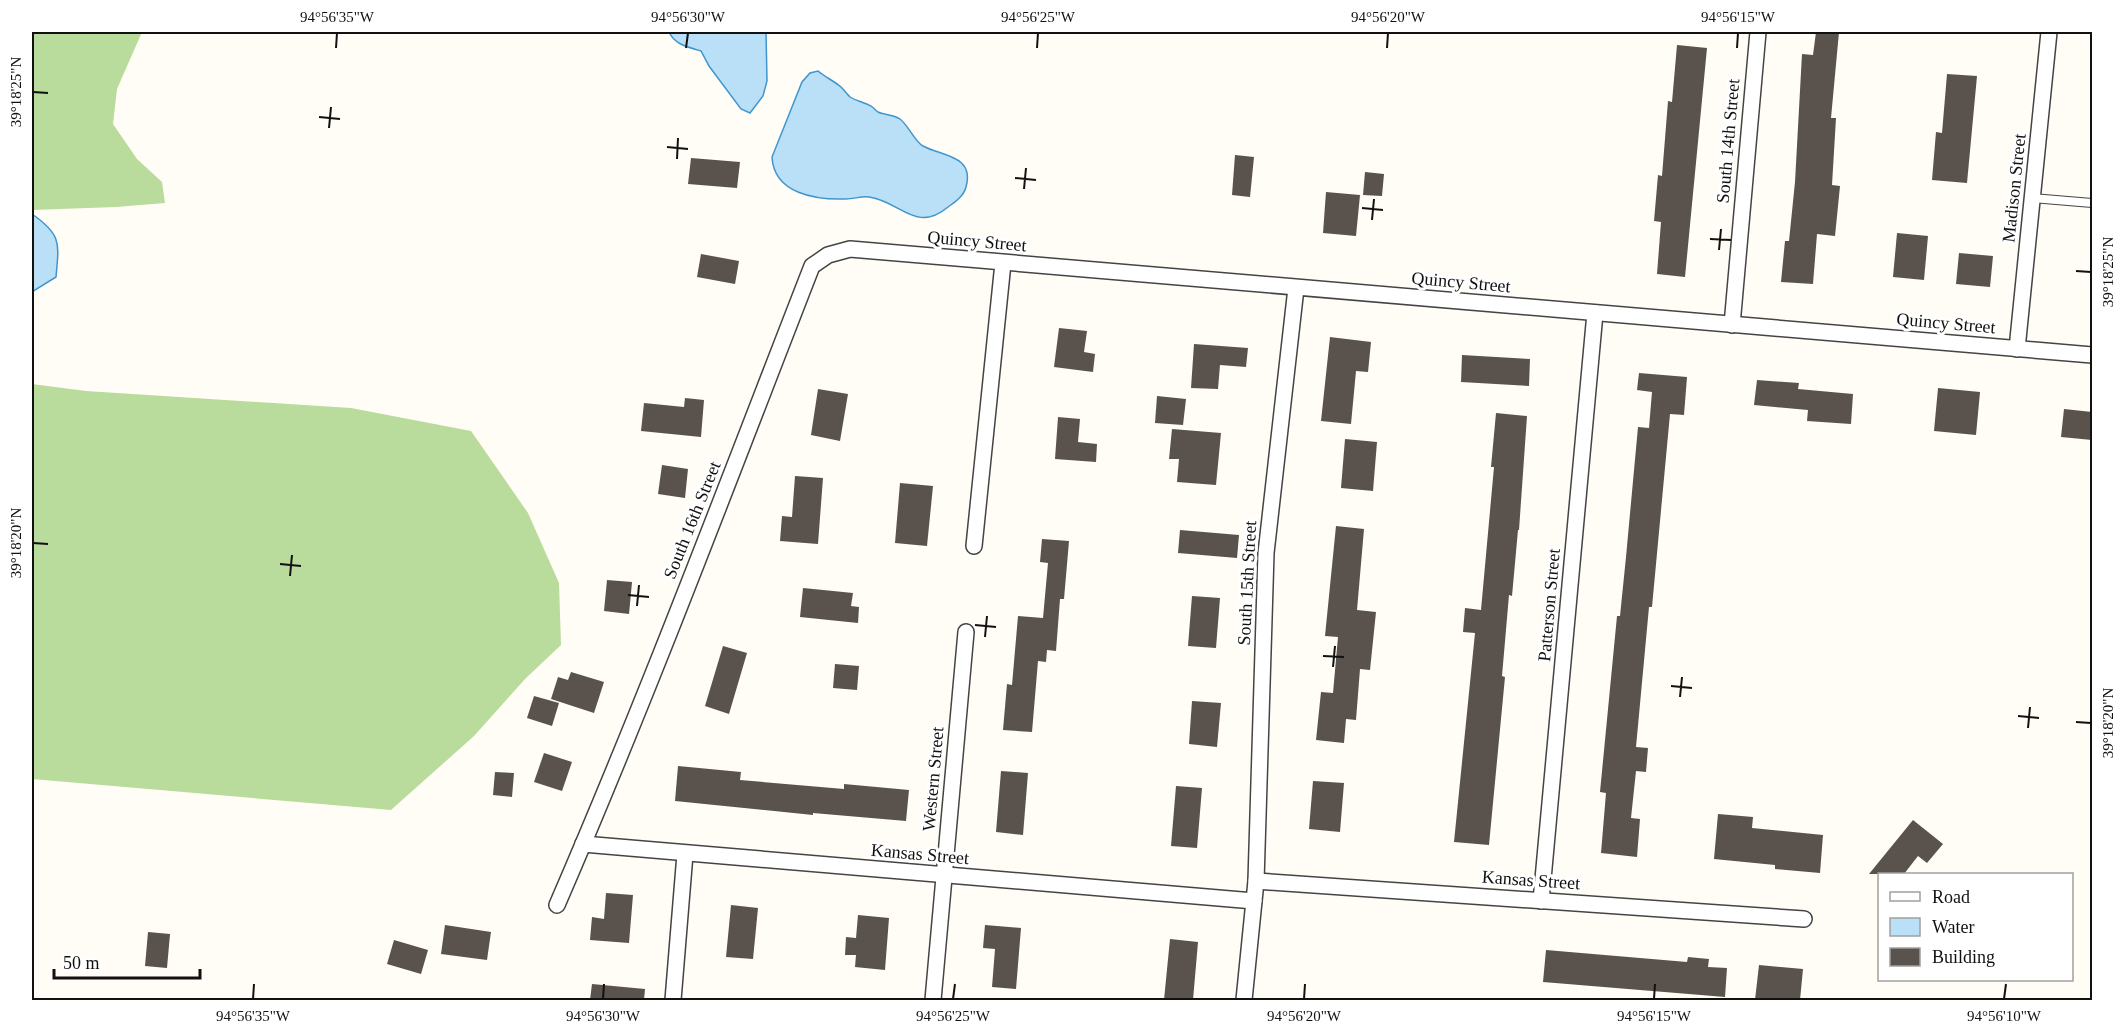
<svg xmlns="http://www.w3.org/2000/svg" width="2124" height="1032" font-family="Georgia,serif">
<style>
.forest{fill:#b9dc9c}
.water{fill:#b9e0f7;stroke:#3f96cf;stroke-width:1.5}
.building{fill:#5a524d}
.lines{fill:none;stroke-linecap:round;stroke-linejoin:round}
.service-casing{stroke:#444;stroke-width:10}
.minor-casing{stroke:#444;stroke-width:18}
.service{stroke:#fff;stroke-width:8}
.minor{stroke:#fff;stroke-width:15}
.ticks{fill:none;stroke:#111;stroke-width:2}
.labels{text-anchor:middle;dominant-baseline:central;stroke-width:6;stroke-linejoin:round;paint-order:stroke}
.street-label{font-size:18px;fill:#111;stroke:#fff}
.neatline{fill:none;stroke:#111;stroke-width:2}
.ticks-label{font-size:15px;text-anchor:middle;fill:#111}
</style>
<rect width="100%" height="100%" fill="#fffdf5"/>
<g class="forest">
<path d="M 32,32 L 142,32 L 117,89 L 113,124 L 137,159 L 162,182 L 165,203 L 116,207 L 32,210 Z"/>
<path d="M 32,384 L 86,391 L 351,408 L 471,431 L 528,513 L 559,583 L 561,645 L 525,679 L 474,736 L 391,810 L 32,779 Z"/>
</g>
<g class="water">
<path d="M 669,32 L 766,32 L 767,81 L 763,96 L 750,113 L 741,109 L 709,66 L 701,51 C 688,47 675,45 669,32 Z"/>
<path d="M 818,71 C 825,77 834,81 841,87 C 844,90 847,94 850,97 C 856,101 864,102 871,106 C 874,108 875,110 878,112 C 884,115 893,114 900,119 C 908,125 916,143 923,146 C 941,156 975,155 966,187 C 964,196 955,202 948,207 C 916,234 900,201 869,197 C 861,196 854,199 846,199 C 816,200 774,194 772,157 L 802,82 L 810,73 Z"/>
<path d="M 32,214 C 62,235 59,243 56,277 L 32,292 Z"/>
</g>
<g class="building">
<path d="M 1816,32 L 1839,32 L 1831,118 L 1836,118 L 1832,185 L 1840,186 L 1835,236 L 1817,234 L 1813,284 L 1781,282 L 1785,241 L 1789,241 L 1795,182 L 1802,54 L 1813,55 Z"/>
<path d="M 1677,45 L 1707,48 L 1685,277 L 1657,274 L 1661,222 L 1654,221 L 1658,175 L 1662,176 L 1668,101 L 1672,102 Z"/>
<path d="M 1947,74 L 1977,76 L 1967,183 L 1932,180 L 1936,132 L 1942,133 Z"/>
<path d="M 1235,155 L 1254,157 L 1250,197 L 1232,195 Z"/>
<path d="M 691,158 L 740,162 L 737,188 L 688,184 Z"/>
<path d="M 1365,172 L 1384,174 L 1382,196 L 1363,195 Z"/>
<path d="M 1326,192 L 1360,195 L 1356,236 L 1323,233 Z"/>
<path d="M 1897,233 L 1928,236 L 1924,280 L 1893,277 Z"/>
<path d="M 1959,253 L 1993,256 L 1990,287 L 1956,284 Z"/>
<path d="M 701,254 L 739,261 L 735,284 L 697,277 Z"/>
<path d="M 1059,328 L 1087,331 L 1084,352 L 1095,354 L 1093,372 L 1054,367 Z"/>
<path d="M 1330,337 L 1371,342 L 1368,372 L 1356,371 L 1351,424 L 1321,421 Z"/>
<path d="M 1194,344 L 1248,348 L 1246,367 L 1220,365 L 1218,389 L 1191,388 Z"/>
<path d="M 1462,355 L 1530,359 L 1529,386 L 1461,382 Z"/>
<path d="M 1639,373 L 1687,377 L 1684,415 L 1670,414 L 1652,607 L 1649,607 L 1636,747 L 1648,748 L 1646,772 L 1636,771 L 1631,818 L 1640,819 L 1637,857 L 1601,853 L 1606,793 L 1600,792 L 1617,616 L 1620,616 L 1626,557 L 1638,427 L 1649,428 L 1652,392 L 1637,390 Z"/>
<path d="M 1757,380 L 1799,383 L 1798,389 L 1853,394 L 1851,424 L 1807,421 L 1808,410 L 1754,405 Z"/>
<path d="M 1938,388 L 1980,392 L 1976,435 L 1934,431 Z"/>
<path d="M 818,389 L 848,394 L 840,441 L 811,435 Z"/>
<path d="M 1157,396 L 1186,399 L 1183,425 L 1155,423 Z"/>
<path d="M 685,398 L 704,400 L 701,437 L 641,431 L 644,403 L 684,407 Z"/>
<path d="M 2064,409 L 2092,412 L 2092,440 L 2061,437 Z"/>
<path d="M 1496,413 L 1527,416 L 1519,530 L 1518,530 L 1512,596 L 1509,595 L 1502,676 L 1505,677 L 1489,845 L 1454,842 L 1475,633 L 1463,632 L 1465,608 L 1481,610 L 1494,467 L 1491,467 Z"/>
<path d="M 1058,417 L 1080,419 L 1078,442 L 1097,444 L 1096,462 L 1055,459 Z"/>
<path d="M 1172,429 L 1221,433 L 1216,485 L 1177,482 L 1179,459 L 1169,459 Z"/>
<path d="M 1345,439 L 1377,442 L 1373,491 L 1341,488 Z"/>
<path d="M 662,465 L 688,469 L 685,498 L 658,494 Z"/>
<path d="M 795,476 L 823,478 L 818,544 L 780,541 L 782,516 L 792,517 Z"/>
<path d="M 900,483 L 933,486 L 927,546 L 895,543 Z"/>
<path d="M 1336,526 L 1364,529 L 1357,610 L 1376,612 L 1370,670 L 1360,669 L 1356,720 L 1346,719 L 1344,743 L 1316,740 L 1321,692 L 1333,693 L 1338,637 L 1325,636 Z"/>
<path d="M 1180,530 L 1239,535 L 1237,558 L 1178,553 Z"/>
<path d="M 1042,539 L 1069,541 L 1064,599 L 1060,599 L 1056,651 L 1047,650 L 1046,662 L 1038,661 L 1032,732 L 1003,730 L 1007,684 L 1012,685 L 1018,616 L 1043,618 L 1048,563 L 1040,562 Z"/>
<path d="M 607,580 L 632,582 L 629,614 L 604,611 Z"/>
<path d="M 803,588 L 853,593 L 851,606 L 859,607 L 858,623 L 800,617 Z"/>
<path d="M 1192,596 L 1220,598 L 1216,648 L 1188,646 Z"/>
<path d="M 723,646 L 747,653 L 729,714 L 705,706 Z"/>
<path d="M 835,664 L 859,666 L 857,690 L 833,688 Z"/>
<path d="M 571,672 L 604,682 L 594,713 L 551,699 L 558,677 L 568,680 Z"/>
<path d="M 534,696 L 559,703 L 552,726 L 527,718 Z"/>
<path d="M 1192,701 L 1221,703 L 1217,747 L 1189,744 Z"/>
<path d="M 544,753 L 572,762 L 562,791 L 534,782 Z"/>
<path d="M 678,766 L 741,772 L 740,780 L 844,789 L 844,784 L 909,790 L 906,821 L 813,813 L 813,815 L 675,801 Z"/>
<path d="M 1001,771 L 1028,773 L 1023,835 L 996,832 Z"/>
<path d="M 495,772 L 514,773 L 512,797 L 493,795 Z"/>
<path d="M 1313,781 L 1344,783 L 1340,832 L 1309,829 Z"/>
<path d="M 1176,786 L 1202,788 L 1197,848 L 1171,846 Z"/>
<path d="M 1718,814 L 1753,817 L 1752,828 L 1823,835 L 1820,873 L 1775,869 L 1775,865 L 1714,859 Z"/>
<path d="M 1913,820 L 1943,844 L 1927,863 L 1918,856 L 1904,874 L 1869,874 Z"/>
<path d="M 606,893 L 633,895 L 629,943 L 590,940 L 592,917 L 604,919 Z"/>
<path d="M 731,905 L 758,908 L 753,959 L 726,957 Z"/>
<path d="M 858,915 L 889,918 L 885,970 L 855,967 L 856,955 L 845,955 L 846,937 L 856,938 Z"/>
<path d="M 445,925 L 491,932 L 487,960 L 441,954 Z"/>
<path d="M 985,925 L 1021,928 L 1016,989 L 992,987 L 995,949 L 983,948 Z"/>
<path d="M 148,932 L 170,934 L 167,968 L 145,966 Z"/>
<path d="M 1170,939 L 1198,942 L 1193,1000 L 1164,1000 Z"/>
<path d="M 394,940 L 428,950 L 421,974 L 387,964 Z"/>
<path d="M 1546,950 L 1687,962 L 1688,957 L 1709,959 L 1708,967 L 1727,968 L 1725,997 L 1543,982 Z"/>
<path d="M 1759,965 L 1803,969 L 1800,1000 L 1755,1000 Z"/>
<path d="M 592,984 L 645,989 L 644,1000 L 590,1000 Z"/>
</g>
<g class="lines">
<g class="service-casing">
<path id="service" d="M 2032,198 L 2092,203"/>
</g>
<g class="minor-casing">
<g id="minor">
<path d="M 1732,325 L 1758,32"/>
<path d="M 2017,349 L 2049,32"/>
<path d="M 974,546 L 1003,263"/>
<path d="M 583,844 L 1254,901"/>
<path d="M 1256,881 L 1804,919"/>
<path d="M 1541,901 L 1595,313"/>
<path d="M 557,905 C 648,695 729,479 812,266 L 828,255 L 850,249 L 2092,355"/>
<path d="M 673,1000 L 685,854"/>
<path d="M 933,1000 L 966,632"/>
<path d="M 1244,1000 L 1256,881 L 1266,553 L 1296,288"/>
</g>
</g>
<use href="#service" class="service"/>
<use href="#minor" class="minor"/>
</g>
<path class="ticks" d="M 336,48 L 337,33M 686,48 L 688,33M 1037,48 L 1038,33M 1387,48 L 1388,33M 1737,48 L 1738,33M 33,92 L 48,93M 319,117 L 340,119M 329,128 L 331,107M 667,147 L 688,149M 677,159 L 678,138M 1015,178 L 1036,180M 1024,189 L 1026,168M 1362,208 L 1383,210M 1372,220 L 1374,199M 1710,239 L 1731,240M 1719,250 L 1721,229M 2076,271 L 2091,272M 33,543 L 48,544M 280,564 L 301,566M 290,576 L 292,555M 628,595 L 649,597M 637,606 L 639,585M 975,625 L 996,627M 985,637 L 987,616M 1323,656 L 1344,657M 1333,667 L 1335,646M 1671,686 L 1692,688M 1680,697 L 1682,677M 2018,716 L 2039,718M 2076,722 L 2091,723M 2028,728 L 2030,707M 253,999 L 254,984M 603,999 L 604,984M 953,999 L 955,984M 1304,999 L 1305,984M 1654,999 L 1655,984M 2004,999 L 2006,984"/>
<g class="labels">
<g class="street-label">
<text transform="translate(1728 141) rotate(-85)">South 14th Street</text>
<text transform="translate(2014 188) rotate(-84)">Madison Street</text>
<text transform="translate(977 241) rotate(5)">Quincy Street</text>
<text transform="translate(1461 282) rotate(5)">Quincy Street</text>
<text transform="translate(1946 323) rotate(5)">Quincy Street</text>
<text transform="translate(692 520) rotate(-68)">South 16th Street</text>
<text transform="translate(1247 583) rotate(-87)">South 15th Street</text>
<text transform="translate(1549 605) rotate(-85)">Patterson Street</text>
<text transform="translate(933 779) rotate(-85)">Western Street</text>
<text transform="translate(920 854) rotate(5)">Kansas Street</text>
<text transform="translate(1531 880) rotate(4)">Kansas Street</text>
</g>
</g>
<rect width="2124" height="1032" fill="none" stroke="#ffffff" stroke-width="66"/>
<rect x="1878" y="873" width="195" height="108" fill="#ffffff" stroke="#a0a0a0" stroke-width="1.5"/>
<rect x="1890" y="892" width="30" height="9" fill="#ffffff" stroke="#a0a0a0" stroke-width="1.5"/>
<text x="1932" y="903" font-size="18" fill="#111111">Road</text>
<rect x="1890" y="918" width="30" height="18" fill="#b9e0f7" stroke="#a0a0a0" stroke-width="1.5"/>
<text x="1932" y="933" font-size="18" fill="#111111">Water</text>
<rect x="1890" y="948" width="30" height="18" fill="#5a524d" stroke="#a0a0a0" stroke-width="1.5"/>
<text x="1932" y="963" font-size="18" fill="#111111">Building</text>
<path d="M54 969v9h146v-9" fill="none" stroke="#111111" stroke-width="3"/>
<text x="63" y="969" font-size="18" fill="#111111" stroke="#ffffff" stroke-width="4.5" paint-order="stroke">50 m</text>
<rect x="33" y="33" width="2058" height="966" class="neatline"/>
<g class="ticks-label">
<text x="337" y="22">94°56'35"W</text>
<text x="688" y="22">94°56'30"W</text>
<text x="1038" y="22">94°56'25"W</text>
<text x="1388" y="22">94°56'20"W</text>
<text x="1738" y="22">94°56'15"W</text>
<text transform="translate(16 92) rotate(-90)" y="5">39°18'25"N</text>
<text transform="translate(2108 272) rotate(-90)" y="5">39°18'25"N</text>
<text transform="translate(16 543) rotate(-90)" y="5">39°18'20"N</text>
<text transform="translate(2108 723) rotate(-90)" y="5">39°18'20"N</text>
<text x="253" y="1021">94°56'35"W</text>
<text x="603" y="1021">94°56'30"W</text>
<text x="953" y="1021">94°56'25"W</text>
<text x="1304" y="1021">94°56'20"W</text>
<text x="1654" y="1021">94°56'15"W</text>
<text x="2004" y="1021">94°56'10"W</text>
</g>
</svg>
